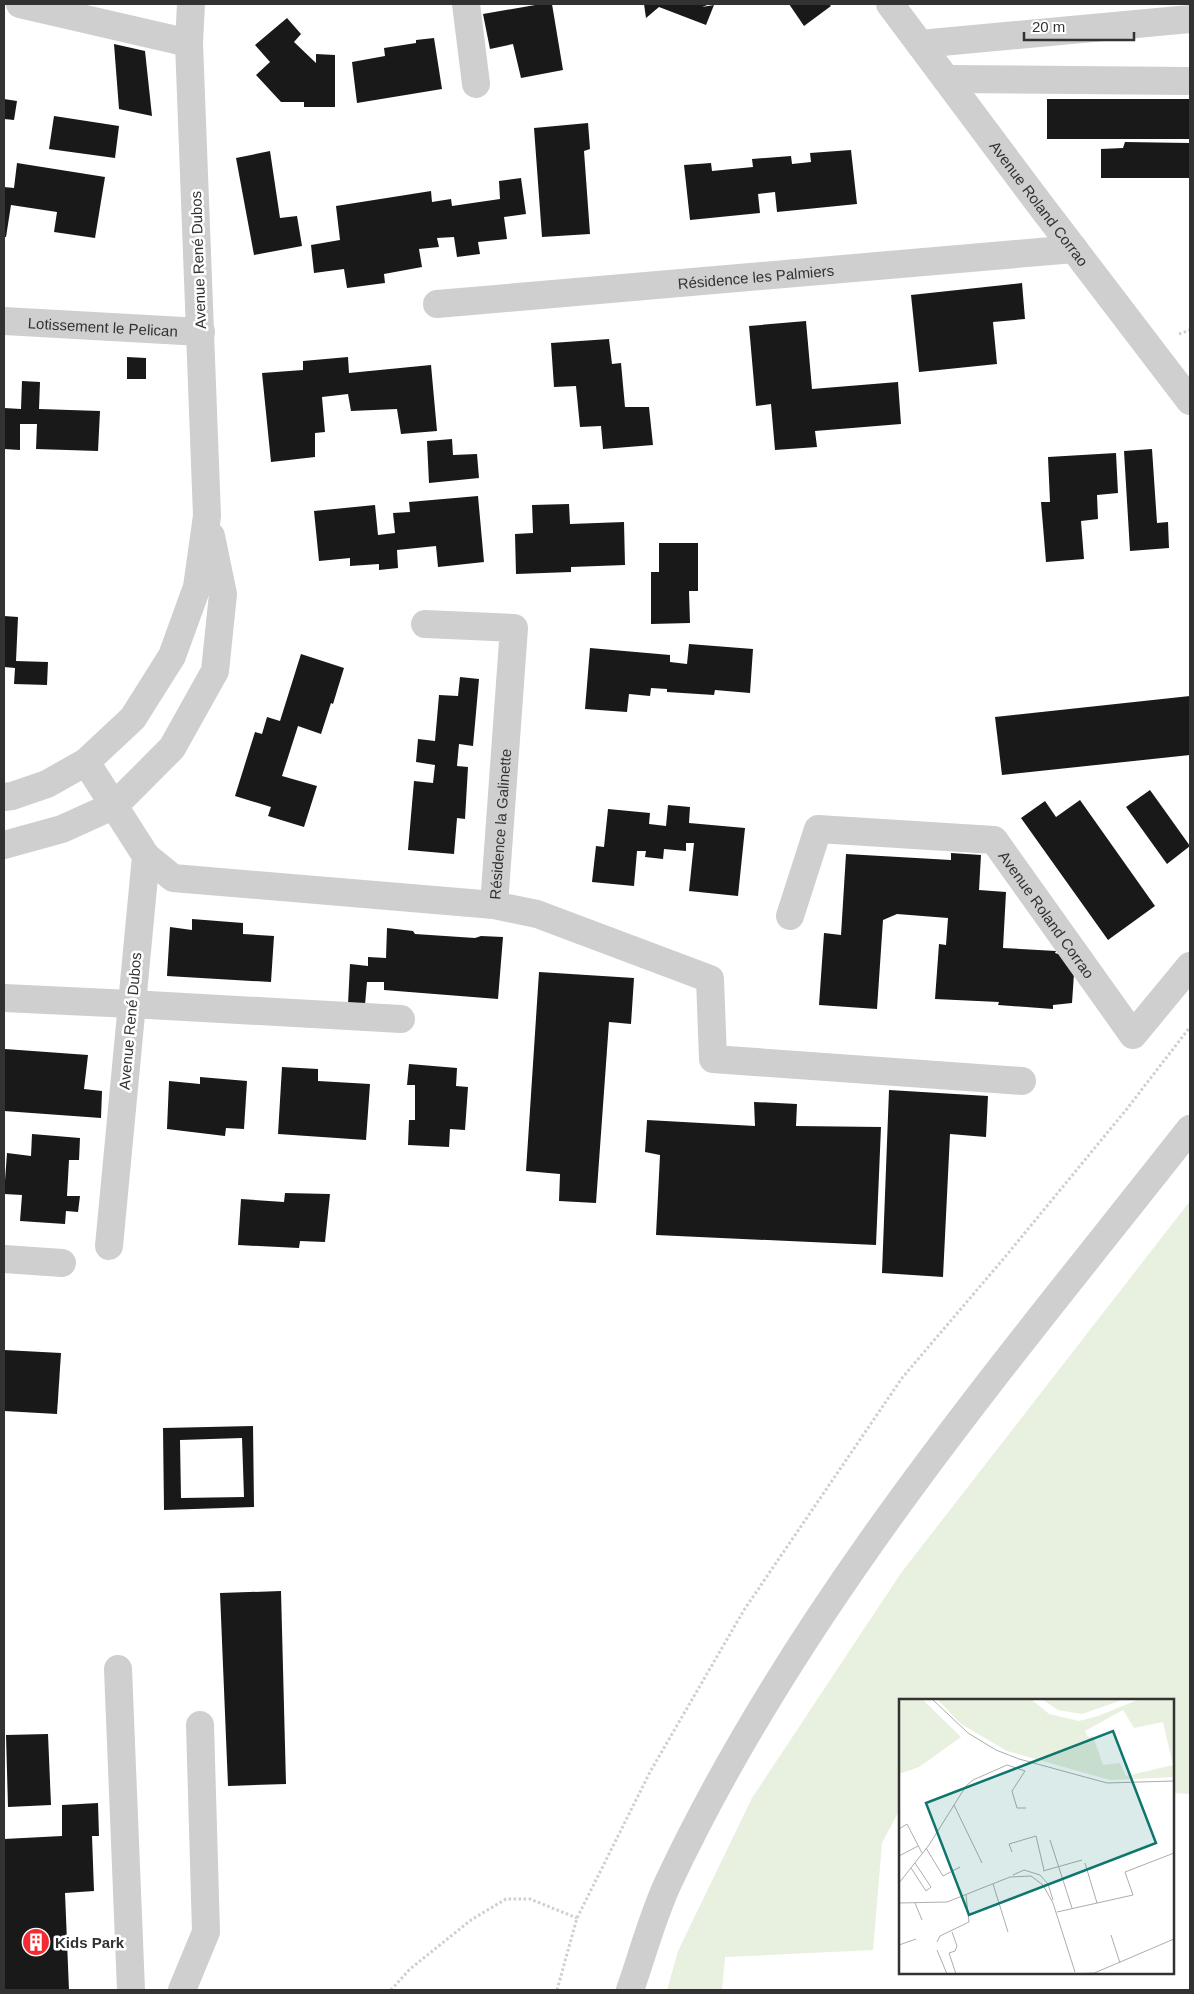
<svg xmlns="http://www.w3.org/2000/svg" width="1194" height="1994" font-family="Helvetica,sans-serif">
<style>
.green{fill:#e8f0e0}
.building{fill:#191919;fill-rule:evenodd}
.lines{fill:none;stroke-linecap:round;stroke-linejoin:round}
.path{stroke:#cfcfcf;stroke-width:3;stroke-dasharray:2.5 2.5;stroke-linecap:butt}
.minor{stroke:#cfcfcf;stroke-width:28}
.labels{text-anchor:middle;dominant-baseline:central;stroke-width:5;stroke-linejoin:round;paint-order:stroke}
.street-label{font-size:15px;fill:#323232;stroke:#fff}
.poi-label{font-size:15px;font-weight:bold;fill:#323232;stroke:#fff;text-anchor:start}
.inset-road{fill:none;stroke:#adadad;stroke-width:1}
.view{fill:#0f766e;fill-opacity:0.15;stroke:#0f766e;stroke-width:2.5}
.inset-edge{fill:none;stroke:#323232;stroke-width:2.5}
</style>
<rect width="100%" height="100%" fill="#fff"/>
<path class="green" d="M 1190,1201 L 1190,1794 L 1173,1793 L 1173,1700 L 900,1700 L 900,1809 L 882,1843 L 873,1950 L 725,1957 L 722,1990 L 667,1990 L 678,1951 L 752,1798 L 901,1573 Z"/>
<g class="building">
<path d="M 541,4 L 552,4 L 563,70 L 521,78 L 513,44 L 490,49 L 483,14 Z"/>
<path d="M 644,4 L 710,4 L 702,7 L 714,5 L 706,25 L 659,7 L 646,18 Z"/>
<path d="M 789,4 L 829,4 L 831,6 L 804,26 Z"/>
<path d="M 287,18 L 301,34 L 294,42 L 316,63 L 316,54 L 335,55 L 335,107 L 304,107 L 304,102 L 281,102 L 256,75 L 270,62 L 255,45 Z"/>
<path d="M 434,38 L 442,89 L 357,103 L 352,62 L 385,56 L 384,48 L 416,43 L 416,40 Z"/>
<path d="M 114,44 L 145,51 L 152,116 L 119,109 Z"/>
<path d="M 4,99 L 17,101 L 14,120 L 4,119 Z"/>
<rect x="1047" y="99" width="143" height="40"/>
<path d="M 54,116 L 119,126 L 115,158 L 49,149 Z"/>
<path d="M 588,123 L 590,149 L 584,151 L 590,234 L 542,237 L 534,128 Z"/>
<path d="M 1125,142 L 1190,143 L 1190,178 L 1101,178 L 1101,149 L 1123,148 Z"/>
<path d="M 851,150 L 857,204 L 777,212 L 775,192 L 758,194 L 760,213 L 690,220 L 684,165 L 711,163 L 712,171 L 753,167 L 752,159 L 791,156 L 792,164 L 811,162 L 810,153 Z"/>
<path d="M 270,151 L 280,218 L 297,216 L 302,246 L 254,255 L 236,158 Z"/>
<path d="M 17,163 L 105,177 L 95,238 L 54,232 L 57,212 L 11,205 L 6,237 L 4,237 L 4,187 L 14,188 Z"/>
<path d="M 521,178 L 526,214 L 504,217 L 507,239 L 478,242 L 480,254 L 457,257 L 454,237 L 437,238 L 439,247 L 419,249 L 422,267 L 384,274 L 385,283 L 347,288 L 344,269 L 314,273 L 311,245 L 340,240 L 336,206 L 431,191 L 432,202 L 451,199 L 452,206 L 500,199 L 499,181 Z"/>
<path d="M 1022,283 L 1025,319 L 993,322 L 997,364 L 919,372 L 911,295 Z"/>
<path d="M 806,321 L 812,389 L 898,382 L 901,424 L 815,431 L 817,447 L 775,450 L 771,404 L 756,406 L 749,326 Z"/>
<path d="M 609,339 L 612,364 L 621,363 L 625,407 L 649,407 L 653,445 L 603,449 L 601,426 L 580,427 L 576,386 L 554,387 L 551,343 Z"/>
<path d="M 127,357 L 146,358 L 146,379 L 127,379 Z"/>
<path d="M 348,357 L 349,373 L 431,365 L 437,431 L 401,434 L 397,409 L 351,411 L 348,394 L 322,397 L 325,432 L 315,433 L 315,457 L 271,462 L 262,373 L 303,370 L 303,361 Z"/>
<path d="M 22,381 L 40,382 L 39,409 L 100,411 L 98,451 L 36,449 L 37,424 L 20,424 L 20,450 L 4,449 L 4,408 L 21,409 Z"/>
<path d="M 452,439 L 453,455 L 477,454 L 479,478 L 429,483 L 427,441 Z"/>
<path d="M 1152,449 L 1157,523 L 1168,522 L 1169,548 L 1130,551 L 1124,451 Z"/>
<path d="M 1116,453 L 1118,493 L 1097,495 L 1098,519 L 1081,521 L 1084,559 L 1046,562 L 1041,502 L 1050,502 L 1048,457 Z"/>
<path d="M 478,496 L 484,562 L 438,567 L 436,546 L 397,550 L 398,568 L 379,570 L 379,564 L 350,566 L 350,558 L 319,561 L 314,511 L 375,505 L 378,535 L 395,533 L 393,513 L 410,512 L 409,502 Z"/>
<path d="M 569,504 L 570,524 L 624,522 L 625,565 L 571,567 L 571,572 L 516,574 L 515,534 L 533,533 L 532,505 Z"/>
<path d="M 659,543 L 698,543 L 698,591 L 689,591 L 690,623 L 651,624 L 651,572 L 659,572 Z"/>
<path d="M 4,616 L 18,617 L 16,661 L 48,662 L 47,685 L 14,684 L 15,668 L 4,667 Z"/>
<path d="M 689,644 L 753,649 L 750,693 L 715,690 L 714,695 L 667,692 L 667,689 L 651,688 L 650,696 L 629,694 L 627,712 L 585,709 L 590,648 L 670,655 L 670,662 L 687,664 Z"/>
<path d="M 301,654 L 344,668 L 333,704 L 331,703 L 321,734 L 298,726 L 282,776 L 317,786 L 304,827 L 268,816 L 271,807 L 235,796 L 255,732 L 262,734 L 267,717 L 280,721 Z"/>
<path d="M 460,677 L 479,679 L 473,746 L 459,744 L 457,766 L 468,767 L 465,819 L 457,818 L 454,854 L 408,850 L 414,781 L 433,783 L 435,765 L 416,762 L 418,739 L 435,741 L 439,695 L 458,696 Z"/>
<path d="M 1190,696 L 1190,755 L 1002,775 L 995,717 Z"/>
<path d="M 1150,790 L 1190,846 L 1167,864 L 1126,807 Z"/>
<path d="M 1080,800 L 1155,906 L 1108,940 L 1021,818 L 1045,801 L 1056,817 Z"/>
<path d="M 668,805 L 690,807 L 689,823 L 745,828 L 738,896 L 689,891 L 694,843 L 686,843 L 686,851 L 664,849 L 663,859 L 645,857 L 646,851 L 637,851 L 634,886 L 592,882 L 596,846 L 604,847 L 608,809 L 650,813 L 649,824 L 666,826 Z"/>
<path d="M 951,853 L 981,855 L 979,890 L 1006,892 L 1003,948 L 1056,951 L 1055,953 L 1075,959 L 1072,1003 L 1053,1005 L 1053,1009 L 998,1005 L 999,1002 L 935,999 L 939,944 L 946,945 L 948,918 L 897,914 L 883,920 L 877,1009 L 819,1005 L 824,933 L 841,935 L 846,854 L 951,860 Z"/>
<path d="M 192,919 L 243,923 L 243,934 L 274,936 L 271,982 L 167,976 L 170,927 L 192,930 Z"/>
<path d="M 387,928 L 413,931 L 415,934 L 475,938 L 481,936 L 503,937 L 498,999 L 384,990 L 384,982 L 367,982 L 365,1005 L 348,1004 L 350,964 L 368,966 L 368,957 L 386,958 Z"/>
<path d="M 539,972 L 634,978 L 631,1024 L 609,1022 L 596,1203 L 559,1201 L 560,1174 L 526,1171 Z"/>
<path d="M 5,1049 L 88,1055 L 84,1089 L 102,1091 L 101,1118 L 4,1111 Z"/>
<path d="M 409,1064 L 457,1068 L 456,1086 L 468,1087 L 465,1130 L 450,1129 L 449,1147 L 408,1145 L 409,1120 L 415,1120 L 415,1085 L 407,1085 Z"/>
<path d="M 282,1067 L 318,1069 L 318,1081 L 370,1084 L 366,1140 L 278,1134 Z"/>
<path d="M 200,1077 L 247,1081 L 244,1129 L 226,1128 L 225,1136 L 167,1129 L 169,1081 L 200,1084 Z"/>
<path d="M 889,1090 L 988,1096 L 986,1137 L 950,1134 L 943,1277 L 882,1273 Z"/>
<path d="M 754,1102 L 797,1104 L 796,1126 L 881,1127 L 876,1245 L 656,1235 L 660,1155 L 645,1152 L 647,1120 L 755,1126 Z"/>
<path d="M 32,1134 L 80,1138 L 79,1160 L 69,1160 L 67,1196 L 80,1196 L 78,1212 L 66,1211 L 65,1224 L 20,1221 L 22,1195 L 4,1194 L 7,1153 L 31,1156 Z"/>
<path d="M 285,1193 L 330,1194 L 325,1242 L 300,1241 L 299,1248 L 238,1245 L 241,1199 L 284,1202 Z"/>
<path d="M 4,1350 L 61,1353 L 57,1414 L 4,1411 Z"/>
<path d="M 253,1426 L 254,1507 L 164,1510 L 163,1428 ZM 242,1438 L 244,1497 L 181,1498 L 180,1440 Z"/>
<path d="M 281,1591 L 286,1784 L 228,1786 L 220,1593 Z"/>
<path d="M 48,1734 L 51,1805 L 8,1807 L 6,1735 Z"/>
<path d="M 98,1803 L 99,1836 L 92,1836 L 94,1891 L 65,1893 L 69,1990 L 4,1990 L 4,1839 L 62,1836 L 62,1805 Z"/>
</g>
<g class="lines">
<g class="path">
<path d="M 1179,334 L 1190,330"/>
<path d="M 391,1990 L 410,1969 L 471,1920 L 506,1899 L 530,1899 L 577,1918"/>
<path d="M 557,1990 L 577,1918 L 650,1772 L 744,1610 L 902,1378 L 1005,1257 L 1126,1110 L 1190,1027"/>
</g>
<g class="minor">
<path d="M 20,4 L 189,43"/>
<path d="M 466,4 L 476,84"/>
<path id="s1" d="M 890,4 L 1038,202 L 1190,401"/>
<path d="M 920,44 L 1190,19"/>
<path d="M 946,79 L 1190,81"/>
<path id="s2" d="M 437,304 L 1074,249"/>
<path id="s3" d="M 4,321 L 201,332"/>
<path d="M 86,762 L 146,856 L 109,1246"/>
<path d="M 4,797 L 12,796 L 47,784 L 86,762 L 133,718 L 172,656 L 197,587 L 207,516 L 189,43 L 191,4"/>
<path d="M 4,845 L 62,829 L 115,805 L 172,748 L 215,671 L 223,594 L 211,536"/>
<path id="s4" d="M 146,856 L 173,878 L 494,905 L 514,628 L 425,624"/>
<path d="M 494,905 L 537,914 L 710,979 L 713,1059 L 1022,1081"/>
<path id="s5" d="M 790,916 L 818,829 L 994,840 L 1133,1035 L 1190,966"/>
<path d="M 4,998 L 131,1004 L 401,1019"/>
<path d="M 4,1259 L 62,1263"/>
<path d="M 118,1669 L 131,1990"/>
<path d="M 182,1990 L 206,1932 L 200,1725"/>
<path d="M 630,1990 C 642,1956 653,1915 668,1883 C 798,1606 1002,1368 1190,1129"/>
</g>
</g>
<defs>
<g id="building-disc" transform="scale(1.4375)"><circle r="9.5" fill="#f52932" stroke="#fff"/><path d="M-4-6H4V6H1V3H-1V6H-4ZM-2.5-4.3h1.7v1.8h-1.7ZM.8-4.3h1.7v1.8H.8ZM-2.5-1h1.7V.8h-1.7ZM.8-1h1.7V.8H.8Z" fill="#fff"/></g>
</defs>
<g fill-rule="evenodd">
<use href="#building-disc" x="36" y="1942"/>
</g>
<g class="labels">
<g class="street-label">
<text stroke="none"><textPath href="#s1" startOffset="249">Avenue Roland Corrao</textPath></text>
<text transform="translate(198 260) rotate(-92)">Avenue René Dubos</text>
<text stroke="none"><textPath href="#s2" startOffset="320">Résidence les Palmiers</textPath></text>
<text stroke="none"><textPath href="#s3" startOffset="99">Lotissement le Pelican</textPath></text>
<text stroke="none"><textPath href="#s4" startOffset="438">Résidence la Galinette</textPath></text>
<text stroke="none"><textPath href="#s5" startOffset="359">Avenue Roland Corrao</textPath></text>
<text transform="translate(130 1021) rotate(-85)">Avenue René Dubos</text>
</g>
<g class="poi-label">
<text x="55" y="1942">Kids Park</text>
</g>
</g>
<g transform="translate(899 1699)">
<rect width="275" height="275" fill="#fff"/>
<path d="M 0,0 L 23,0 L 62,38 L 20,68 L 0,75 ZM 38,0 L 132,0 L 150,15 L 180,22 L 199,17 L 241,0 L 275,0 L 275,78 L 211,81 L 108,52 L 62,25 ZM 224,11 L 235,29 L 264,23 L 274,66 L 227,77 L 221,64 L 204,66 L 194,37 L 189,38 L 186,32 ZM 143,0 L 226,0 L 183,15 L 159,11 Z" fill="#e8f0e0" fill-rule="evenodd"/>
<path class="inset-road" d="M 33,0 L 69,34 L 97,51 L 120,60 L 208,84 L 275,82M 55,106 L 83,164M 0,130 L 8,125 L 23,154M 151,141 L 173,209M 27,149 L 44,177 L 61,168M 113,153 L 110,145 L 137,137 L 145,171M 0,157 L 19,147M 186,164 L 198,204M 12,169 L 27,192 L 32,188 L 16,164M 144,172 L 183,161M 114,176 L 125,171 L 141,176 L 149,185 L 154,201M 0,184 L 30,146 L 67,87 L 74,81 L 108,66 L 126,72 L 113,92 L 118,109 L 127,109M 94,185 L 109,233M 0,204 L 48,203 L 111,178 L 132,177 L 144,186 L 154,204 L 176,273M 16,204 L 23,221M 158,213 L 234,196 L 226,173 L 275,154M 53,233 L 58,247 L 56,252 L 50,254 L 57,275M 212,236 L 221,264M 38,243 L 41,237 L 70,223 L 67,196M 0,246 L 17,240M 38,251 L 48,275M 173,275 L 194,274M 193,275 L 275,240"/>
<path class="view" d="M 214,32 L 257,144 L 70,216 L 27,104 Z"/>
<rect width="275" height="275" class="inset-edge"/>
</g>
<rect width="1194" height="1994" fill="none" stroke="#323232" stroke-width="10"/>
<path d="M1024 32v8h110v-8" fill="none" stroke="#323232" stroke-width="2.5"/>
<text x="1032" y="32" font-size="15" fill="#323232" stroke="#ffffff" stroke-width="4" paint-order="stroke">20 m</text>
</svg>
